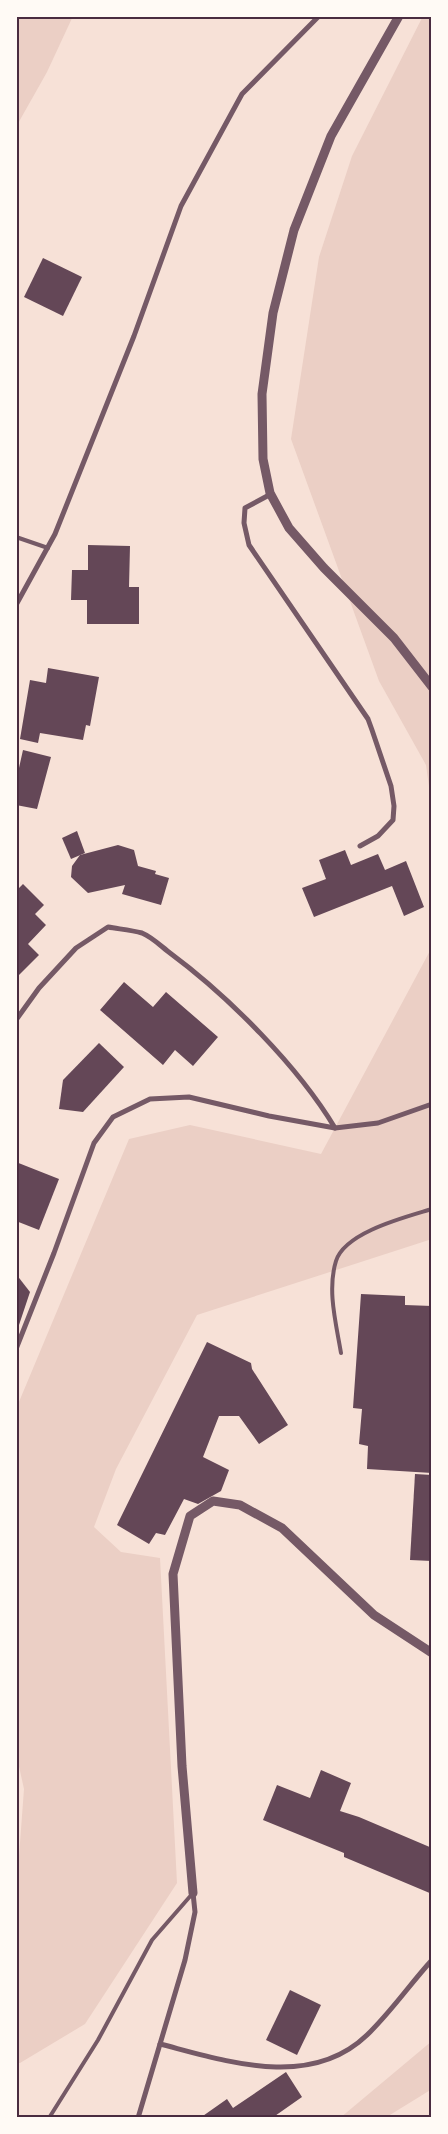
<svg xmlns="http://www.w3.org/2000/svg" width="448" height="2134" font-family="Barlow,sans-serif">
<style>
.green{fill:#ebcfc5}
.building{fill:#644757}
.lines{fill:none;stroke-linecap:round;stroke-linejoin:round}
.service{stroke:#755966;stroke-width:4}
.minor{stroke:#755966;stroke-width:5}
.tertiary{stroke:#755966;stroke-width:9}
.neatline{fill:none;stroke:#4a2c40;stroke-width:2}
</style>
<rect width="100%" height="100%" fill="#f7e1d7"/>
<g class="green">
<path d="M 16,16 L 73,16 L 47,72 L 16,127 Z"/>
<path d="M 423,16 L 432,16 L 432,808 L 426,765 L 379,681 L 291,439 L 319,257 L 352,156 Z"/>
<path d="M 432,947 L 432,1239 L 197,1315 L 116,1469 L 94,1527 L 121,1552 L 160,1558 L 177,1883 L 85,2024 L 20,2063 L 16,2063 L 16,1859 L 19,1856 L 24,1789 L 16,1753 L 16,1409 L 129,1139 L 190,1125 L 321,1154 Z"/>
<path d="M 432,2041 L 432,2089 L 385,2118 L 340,2118 Z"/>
</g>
<g class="building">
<path d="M 43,258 L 82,277 L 63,316 L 24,297 Z"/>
<path d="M 88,545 L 130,546 L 129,587 L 139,587 L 139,624 L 87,624 L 87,600 L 71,600 L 72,570 L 88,570 Z"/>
<path d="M 48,668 L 99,677 L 90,726 L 86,725 L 83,740 L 40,733 L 38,743 L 20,739 L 30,680 L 46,683 Z"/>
<path d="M 23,750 L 51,757 L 37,809 L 16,805 L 16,767 L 19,768 Z"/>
<path d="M 77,831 L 85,853 L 71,859 L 62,838 Z"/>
<path d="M 118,845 L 134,850 L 138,866 L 156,871 L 155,874 L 169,878 L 161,905 L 122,894 L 125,885 L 88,893 L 71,877 L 72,866 L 80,855 Z"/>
<path d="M 345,850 L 351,865 L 378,854 L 385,870 L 406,861 L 424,907 L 404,916 L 392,886 L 314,917 L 302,888 L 326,879 L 319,860 Z"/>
<path d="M 23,884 L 44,905 L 35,914 L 46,925 L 28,944 L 39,955 L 16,978 L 16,891 Z"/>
<path d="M 124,982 L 153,1007 L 166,992 L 218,1037 L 193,1066 L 175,1050 L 163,1065 L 100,1010 Z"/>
<path d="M 99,1043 L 124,1067 L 83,1112 L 59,1109 L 63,1080 Z"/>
<path d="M 16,1162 L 59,1179 L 39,1230 L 16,1221 Z"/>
<path d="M 16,1274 L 30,1292 L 17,1331 L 16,1331 Z"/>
<path d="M 361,1294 L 405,1296 L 405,1305 L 432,1306 L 432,1473 L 367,1469 L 368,1446 L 359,1444 L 362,1409 L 353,1408 Z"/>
<path d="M 207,1342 L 251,1363 L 252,1369 L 288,1425 L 259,1444 L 239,1416 L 219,1416 L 203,1457 L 229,1470 L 221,1491 L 198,1504 L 184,1499 L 165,1535 L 156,1533 L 149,1544 L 117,1525 Z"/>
<path d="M 415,1474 L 432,1475 L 432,1561 L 410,1560 Z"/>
<path d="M 321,1770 L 351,1783 L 340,1811 L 359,1817 L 432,1848 L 432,1894 L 344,1857 L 344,1853 L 263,1820 L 277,1785 L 310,1798 Z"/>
<path d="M 290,1990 L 321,2005 L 297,2055 L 266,2040 Z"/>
<path d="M 286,2072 L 302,2097 L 272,2118 L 200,2118 L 227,2099 L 233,2108 Z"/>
</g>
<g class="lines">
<g class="service">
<path d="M 16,537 L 48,548"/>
<path d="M 341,1353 C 336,1323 327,1290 336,1261 C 345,1232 406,1217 432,1209"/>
<path d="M 49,2118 L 98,2040 L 152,1940 L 193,1893"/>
</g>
<g class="minor">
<path d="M 271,494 L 245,508 L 244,523 L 249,545 L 368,719 L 372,730 L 391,786 L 394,806 L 393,820 L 378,836 L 360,846"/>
<path d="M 16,605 L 55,534 L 134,336 L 181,206 L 242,94 L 319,16"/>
<path d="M 16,1020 L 39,988 L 76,948 L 108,927 C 119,929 131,930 142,933 C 152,937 162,947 170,953 C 228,996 298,1066 335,1128 L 378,1123 L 432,1104"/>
<path d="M 16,1349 L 54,1253 L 94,1143 L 113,1117 L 150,1099 L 189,1097 L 269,1116 L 335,1128"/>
<path d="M 160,2044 C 226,2061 310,2090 367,2035 C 391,2012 410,1984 432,1960"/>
<path d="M 138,2118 L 185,1960 L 195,1912 L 193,1893"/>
</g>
<g class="tertiary">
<path d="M 399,16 L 331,136 L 294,230 L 273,313 L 262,394 L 263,459 L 270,493 L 289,528 L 324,568 L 394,638 L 432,687"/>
<path d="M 193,1893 L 182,1766 L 173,1574 L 190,1516 L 213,1501 L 240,1505 L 282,1528 L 374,1615 L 432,1653"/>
</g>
</g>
<rect width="448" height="2134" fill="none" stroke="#fffaf5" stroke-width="35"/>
<rect x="18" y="18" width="412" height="2098" class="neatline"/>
</svg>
